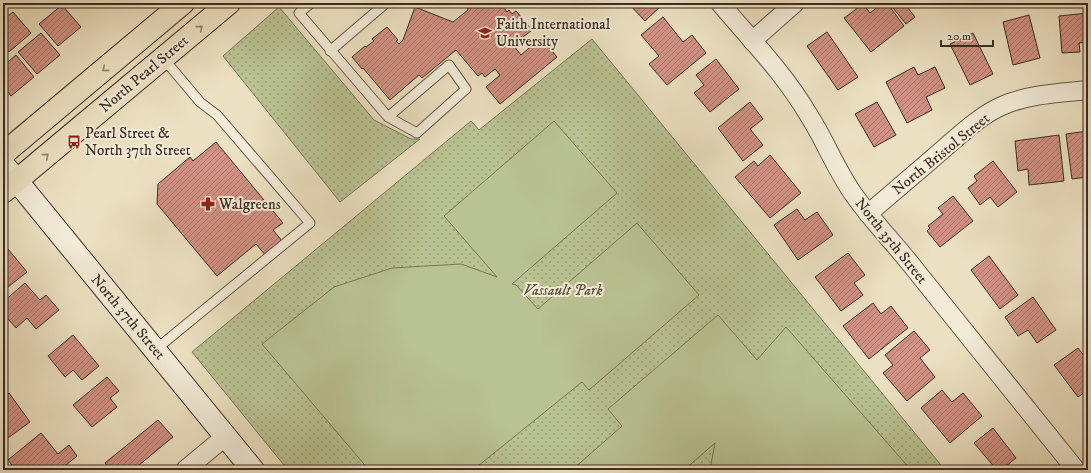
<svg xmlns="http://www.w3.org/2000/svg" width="1091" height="473" font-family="'IM FELL DW Pica',serif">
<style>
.grass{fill:url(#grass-dots);stroke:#7a7659}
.garden{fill:#b9c292;stroke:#7a7659}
.building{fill:url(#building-hatch);stroke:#3c2b20}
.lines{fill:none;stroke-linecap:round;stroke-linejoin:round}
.lane-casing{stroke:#685848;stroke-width:11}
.street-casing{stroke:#685848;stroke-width:20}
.secondary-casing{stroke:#3c2b20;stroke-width:24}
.primary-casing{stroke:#3c2b20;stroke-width:24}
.lane{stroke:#f2ebd7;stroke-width:9}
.street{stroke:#f2ebd7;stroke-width:18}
.secondary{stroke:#f2ebd7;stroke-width:22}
.primary{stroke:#ebe0c1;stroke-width:22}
.oneway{stroke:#948670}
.labels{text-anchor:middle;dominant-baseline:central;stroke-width:4;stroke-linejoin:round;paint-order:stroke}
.poi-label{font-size:15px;fill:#3c2b20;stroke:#f2ebd7;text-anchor:start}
.street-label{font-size:15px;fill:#3c2b20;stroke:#f2ebd7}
.park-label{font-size:15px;font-style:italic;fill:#5b513c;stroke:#f2ebd7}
</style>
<defs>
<pattern id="grass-dots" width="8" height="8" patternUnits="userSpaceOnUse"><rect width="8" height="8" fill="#b9c292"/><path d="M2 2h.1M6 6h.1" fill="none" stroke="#989e77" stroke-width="1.8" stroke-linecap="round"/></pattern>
<pattern id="building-hatch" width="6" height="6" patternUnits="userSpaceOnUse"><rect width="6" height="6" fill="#d19184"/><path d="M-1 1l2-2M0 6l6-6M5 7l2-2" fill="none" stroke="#ab776c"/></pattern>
</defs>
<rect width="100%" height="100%" fill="#ebe0c1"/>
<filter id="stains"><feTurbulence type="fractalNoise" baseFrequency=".005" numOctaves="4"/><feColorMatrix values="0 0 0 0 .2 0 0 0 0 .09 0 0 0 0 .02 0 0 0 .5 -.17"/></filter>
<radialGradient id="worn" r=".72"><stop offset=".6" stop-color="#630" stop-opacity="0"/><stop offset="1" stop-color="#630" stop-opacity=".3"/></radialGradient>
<g class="grass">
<path d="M 279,7 L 374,120 L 411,139 L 420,139 L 340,202 L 223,56 Z"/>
<path d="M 592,39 L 945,470 L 288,470 L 192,352 L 471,121 L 479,130 Z"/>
</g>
<g class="garden">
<path d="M 554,121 L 617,193 L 512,284 L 516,285 L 538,309 L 637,223 L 699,295 L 589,390 L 582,382 L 473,470 L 369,470 L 262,344 L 334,287 L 392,268 L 461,264 L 497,277 L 444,216 Z"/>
<path d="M 718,315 L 757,360 L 786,327 L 911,470 L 710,470 L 715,443 L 684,470 L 572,470 L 622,426 L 608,409 Z"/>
</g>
<g class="building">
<path d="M 467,3 L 500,3 L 507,12 L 509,10 L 512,14 L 516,11 L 532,30 L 513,45 L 521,55 L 541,38 L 557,57 L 500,104 L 486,87 L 500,75 L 495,69 L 485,77 L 482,73 L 478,76 L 456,50 L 422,78 L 419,75 L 390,100 L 363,68 L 362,69 L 352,57 L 365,46 L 366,47 L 374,41 L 372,39 L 387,27 L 398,40 L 396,41 L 399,44 L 403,40 L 415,7 L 453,22 L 468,10 Z"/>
<path d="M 628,3 L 661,3 L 662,5 L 645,21 Z"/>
<path d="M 883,3 L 887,3 L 904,26 L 871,52 L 844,18 L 863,4 L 870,13 Z"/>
<path d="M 889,3 L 904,3 L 915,17 L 906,24 Z"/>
<path d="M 62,5 L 81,27 L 58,46 L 39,24 Z"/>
<path d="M 13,12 L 31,33 L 9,52 L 3,45 L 3,20 Z"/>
<path d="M 1088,13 L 1088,42 L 1079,43 L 1080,52 L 1062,53 L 1059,16 Z"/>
<path d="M 1029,15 L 1040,58 L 1013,65 L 1003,22 Z"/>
<path d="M 663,17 L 683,42 L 692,35 L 706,53 L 667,85 L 649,64 L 659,56 L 641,35 Z"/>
<path d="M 827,32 L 858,77 L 838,90 L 807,46 Z"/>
<path d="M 41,33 L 60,55 L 37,74 L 18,52 Z"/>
<path d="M 973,33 L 993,74 L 970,85 L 950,44 Z"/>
<path d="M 16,55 L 34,77 L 11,96 L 3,86 L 3,66 Z"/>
<path d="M 716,59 L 739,89 L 710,112 L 694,93 L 704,85 L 696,75 Z"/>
<path d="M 914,67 L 918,75 L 935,67 L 945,88 L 926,97 L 932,110 L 907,123 L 886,82 Z"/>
<path d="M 750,102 L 763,119 L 750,129 L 763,145 L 743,161 L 718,128 Z"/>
<path d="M 877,102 L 896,135 L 874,147 L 855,114 Z"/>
<path d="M 1088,131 L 1088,177 L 1072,179 L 1066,134 Z"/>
<path d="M 1059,135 L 1064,181 L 1029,185 L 1028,169 L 1018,171 L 1015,141 Z"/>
<path d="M 216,142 L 283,223 L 273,230 L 283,242 L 266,256 L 256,244 L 217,276 L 157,204 L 158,184 L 190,157 L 193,161 Z"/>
<path d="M 770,155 L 801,193 L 770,218 L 735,177 L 754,161 L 758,166 Z"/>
<path d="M 993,161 L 1017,192 L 998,207 L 990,197 L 980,205 L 968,188 L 977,181 L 974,176 Z"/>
<path d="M 953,196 L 973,221 L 940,247 L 927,231 L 930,228 L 928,226 L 943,214 L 938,208 Z"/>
<path d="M 797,209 L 805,220 L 817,212 L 833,235 L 798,260 L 774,225 Z"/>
<path d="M 3,243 L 27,272 L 3,291 Z"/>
<path d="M 848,253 L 865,275 L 854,283 L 863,295 L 841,311 L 815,277 Z"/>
<path d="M 989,256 L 1018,295 L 1000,309 L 971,270 Z"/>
<path d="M 25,283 L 40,300 L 46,295 L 59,310 L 36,329 L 27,318 L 16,328 L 3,313 L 3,302 Z"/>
<path d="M 1033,297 L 1056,330 L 1037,343 L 1028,330 L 1018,336 L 1005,317 Z"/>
<path d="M 873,303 L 881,314 L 891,306 L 908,328 L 869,359 L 843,326 Z"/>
<path d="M 914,331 L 930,350 L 920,358 L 935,377 L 907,401 L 883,373 L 893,365 L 885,355 Z"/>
<path d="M 73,335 L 99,366 L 82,380 L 73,370 L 65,377 L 48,356 Z"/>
<path d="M 1078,348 L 1088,361 L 1088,390 L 1078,397 L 1054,365 Z"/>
<path d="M 107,377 L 119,391 L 110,398 L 117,407 L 92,427 L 73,405 Z"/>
<path d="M 942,390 L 952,402 L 963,393 L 982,416 L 950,443 L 921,408 Z"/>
<path d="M 9,393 L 30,422 L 5,440 L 3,438 L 3,397 Z"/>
<path d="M 158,420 L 173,437 L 133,470 L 110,470 L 105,463 Z"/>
<path d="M 993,428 L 1016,458 L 1001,470 L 997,470 L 974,443 Z"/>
<path d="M 41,433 L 58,454 L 69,445 L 77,456 L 60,470 L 16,470 L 8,460 Z"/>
</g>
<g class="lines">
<g class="lane-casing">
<g id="lane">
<path d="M 311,3 L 299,13 L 388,117 L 417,133 L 466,89 L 449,65 L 388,117"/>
<path d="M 330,51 L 386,3"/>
<path d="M 155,350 L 310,223 L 217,115 L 200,102 L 163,58"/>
</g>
</g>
<g class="street-casing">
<g id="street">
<path d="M 720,3 C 750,39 784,73 808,114 C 825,140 836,170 854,195 C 873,222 897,246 917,272 C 970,338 1023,404 1076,470"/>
<path d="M 752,41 L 795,3"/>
<path d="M 868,214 C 892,193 916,173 940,152 C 960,135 980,115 1004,105 C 1030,94 1060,93 1088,90"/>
<path d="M 185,470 L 226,436"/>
</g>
</g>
<g class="secondary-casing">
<path id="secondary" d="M 3,164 L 253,470"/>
</g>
<g class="primary-casing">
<g id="primary">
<path d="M 3,154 L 183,3"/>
<path d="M 3,192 L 229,3"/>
</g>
</g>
<use href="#lane" class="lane"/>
<use href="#street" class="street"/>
<use href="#secondary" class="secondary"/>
<use href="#primary" class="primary"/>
</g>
<defs><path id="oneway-chevron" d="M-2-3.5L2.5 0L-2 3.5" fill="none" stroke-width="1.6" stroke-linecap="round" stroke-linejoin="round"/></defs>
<g class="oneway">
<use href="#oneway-chevron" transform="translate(200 28) rotate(-40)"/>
<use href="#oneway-chevron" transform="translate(105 69) rotate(140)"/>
<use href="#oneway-chevron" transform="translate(46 156) rotate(-40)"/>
</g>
<defs>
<g id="university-bare" transform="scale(1.08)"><path d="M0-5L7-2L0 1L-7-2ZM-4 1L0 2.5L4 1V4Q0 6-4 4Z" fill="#8f2418" stroke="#f2ebd7" stroke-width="2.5" paint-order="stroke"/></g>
<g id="bus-bare" transform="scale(1.08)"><path d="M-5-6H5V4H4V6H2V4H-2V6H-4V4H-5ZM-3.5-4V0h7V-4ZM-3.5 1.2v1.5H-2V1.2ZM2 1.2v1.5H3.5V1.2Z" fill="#8f2418" stroke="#f2ebd7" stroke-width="2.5" paint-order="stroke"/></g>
<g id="pharmacy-bare" transform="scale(1.08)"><path d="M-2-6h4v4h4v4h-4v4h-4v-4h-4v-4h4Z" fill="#8f2418" stroke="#f2ebd7" stroke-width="2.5" paint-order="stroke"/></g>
</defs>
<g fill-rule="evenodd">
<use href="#university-bare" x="485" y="33"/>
<use href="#bus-bare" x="74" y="142"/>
<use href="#pharmacy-bare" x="208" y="204"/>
</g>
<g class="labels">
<g class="poi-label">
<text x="496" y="24">Faith International<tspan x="496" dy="17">University</tspan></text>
<text x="85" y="133">Pearl Street &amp;<tspan x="85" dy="17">North 37th Street</tspan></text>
<text x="219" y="204">Walgreens</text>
</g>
<g class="street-label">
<text transform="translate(144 74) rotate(-40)">North Pearl Street</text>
<text transform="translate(941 154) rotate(-39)">North Bristol Street</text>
<text transform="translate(891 241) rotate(51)">North 35th Street</text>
<text transform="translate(128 317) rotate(50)">North 37th Street</text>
</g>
<g class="park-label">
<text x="563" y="290">Vassault Park</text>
</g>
</g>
<rect width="1091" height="473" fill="none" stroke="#ebe0c1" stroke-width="16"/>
<rect x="4" y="4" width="1083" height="465" fill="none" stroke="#3c2b20" stroke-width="2"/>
<rect x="8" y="8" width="1075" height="457" fill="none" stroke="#3c2b20"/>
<path d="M941 40v6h52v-6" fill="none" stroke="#3c2b20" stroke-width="2"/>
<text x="947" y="40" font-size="12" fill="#3c2b20" stroke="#f2ebd7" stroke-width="3" paint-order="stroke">20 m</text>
<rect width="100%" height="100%" filter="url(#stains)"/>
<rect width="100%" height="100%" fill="url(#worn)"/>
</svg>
